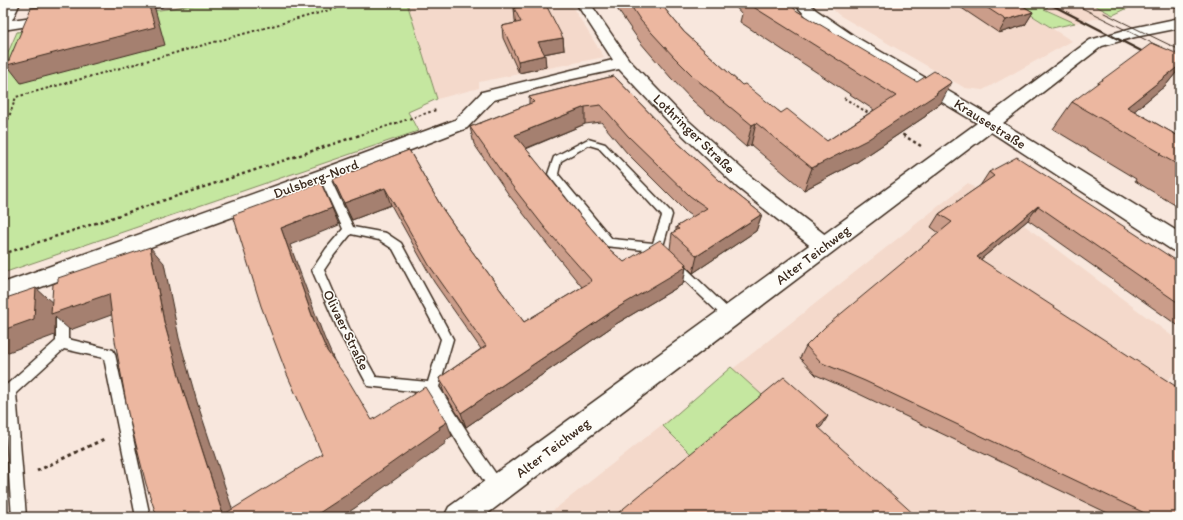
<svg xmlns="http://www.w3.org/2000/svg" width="1183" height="520" font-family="Itim,sans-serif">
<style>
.built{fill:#f4d9cb}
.green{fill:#c5e7a0;stroke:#80885f}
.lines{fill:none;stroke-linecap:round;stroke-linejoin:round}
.lane-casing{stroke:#3b2a1e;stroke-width:3}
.street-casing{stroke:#3b2a1e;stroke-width:3}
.secondary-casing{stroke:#3b2a1e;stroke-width:3}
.path-far2{stroke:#3b2a1e;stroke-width:2;stroke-dasharray:2.5 2.5;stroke-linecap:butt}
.path-far1{stroke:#3b2a1e;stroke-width:2.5;stroke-dasharray:3 3;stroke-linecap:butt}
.path{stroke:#3b2a1e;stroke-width:3;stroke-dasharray:3.5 3.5;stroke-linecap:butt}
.lane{fill:#fdfcf7;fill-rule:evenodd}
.street{fill:#fdfcf7;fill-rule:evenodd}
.secondary{fill:#fdfcf7;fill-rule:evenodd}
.tram{stroke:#3b2a1e;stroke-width:1}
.rail{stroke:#3b2a1e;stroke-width:2.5}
.wall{fill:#cb9d8a;stroke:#3b2a1e;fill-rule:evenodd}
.shaded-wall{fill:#a58070;stroke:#3b2a1e}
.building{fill:#ecb7a0;stroke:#3b2a1e}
.labels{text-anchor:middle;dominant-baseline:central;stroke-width:3;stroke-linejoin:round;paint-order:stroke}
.street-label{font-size:14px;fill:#3b2a1e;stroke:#fdfcf7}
</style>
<rect width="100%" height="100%" fill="#f8e7dd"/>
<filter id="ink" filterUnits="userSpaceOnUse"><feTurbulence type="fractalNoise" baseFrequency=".025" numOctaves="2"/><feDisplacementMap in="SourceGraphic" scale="8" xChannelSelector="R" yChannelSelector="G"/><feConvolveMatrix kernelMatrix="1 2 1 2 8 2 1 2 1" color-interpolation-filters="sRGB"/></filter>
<g filter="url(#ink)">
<g class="built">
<path d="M 407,3 L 570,3 L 604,57 L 479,82 L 479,88 L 437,99 Z"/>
<path d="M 826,3 L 1011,3 L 1072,41 L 983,90 L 965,88 L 839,15 Z"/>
<path d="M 1041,3 L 1090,3 L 1113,15 L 1075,23 L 1044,8 L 1047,7 Z"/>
<path d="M 968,183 L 1180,342 L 1180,367 L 1167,381 L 1180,517 L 545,517 Z"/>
</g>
<g class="green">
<path d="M 205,3 L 407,3 L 437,99 L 408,112 L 418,131 L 3,273 L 3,64 L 17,32 Z"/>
<path d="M 1012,3 L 1041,3 L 1048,7 L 1044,9 L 1075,23 L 1052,28 Z"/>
<path d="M 1090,3 L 1118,3 L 1128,8 L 1113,15 Z"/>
<path d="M 731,367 L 762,395 L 694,457 L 663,426 Z"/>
</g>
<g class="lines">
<g class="lane-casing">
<g id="lane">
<path d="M 588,139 L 605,144 L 671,212 L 672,215 L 663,246 L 734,314 L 736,317 L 734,320 L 730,322 L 726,320 L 654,251 L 605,246 L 548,174 L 554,157 ZM 589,145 L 599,148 L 662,216 L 653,243 L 612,239 L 558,174 L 561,161 Z"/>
<path d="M 324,173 L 329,176 L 353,227 L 386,233 L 401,243 L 453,339 L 439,387 L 473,441 L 503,484 L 505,489 L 503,494 L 498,496 L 493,494 L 463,451 L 428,393 L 368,386 L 339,332 L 312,270 L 326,249 L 343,229 L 319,176 ZM 351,234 L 379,240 L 393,249 L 441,339 L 428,382 L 376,377 L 350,330 L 324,270 L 334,255 Z"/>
<path d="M 62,305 L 66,307 L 68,310 L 68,339 L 109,349 L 113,350 L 115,354 L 150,517 L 136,517 L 104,358 L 64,349 L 16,393 L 26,517 L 12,517 L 3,390 L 4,387 L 56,341 L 56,310 L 58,307 Z"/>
</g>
</g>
<g class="street-casing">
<g id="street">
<path d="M 6,3 L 20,3 L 12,20 L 53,14 L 58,15 L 60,18 L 58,21 L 53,22 L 3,30 L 3,9 Z"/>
<path d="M 129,3 L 164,3 L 162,6 L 157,7 L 124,12 L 119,11 L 117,8 L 119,5 Z"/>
<path d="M 576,3 L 590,3 L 629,60 L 681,114 L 751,177 L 832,240 L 835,246 L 832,252 L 825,254 L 818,252 L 737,187 L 669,122 L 619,69 L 559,82 L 494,100 L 467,128 L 331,181 L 3,301 L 3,283 L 317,171 L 455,120 L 482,92 L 613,60 Z"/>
<path d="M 1171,3 L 1180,3 L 1180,8 L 1173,6 Z"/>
</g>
</g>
<g class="secondary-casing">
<path id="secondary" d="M 794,3 L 809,3 L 816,10 L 854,36 L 989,115 L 1090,40 L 1132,28 L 1180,18 L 1180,28 L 1135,37 L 1102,46 L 1003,123 L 1180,233 L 1180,252 L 1172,250 L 991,132 L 483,517 L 444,517 L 449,507 L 977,123 L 842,42 L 806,16 Z"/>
</g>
<g class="path-far2">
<path d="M 844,98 L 870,114"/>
<path d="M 898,132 L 905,136"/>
<path d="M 3,134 L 16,97 L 355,3"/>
<path d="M 357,136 L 436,110"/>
</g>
<g class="path-far1">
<path d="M 903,135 L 921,146"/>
<path d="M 3,254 L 360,135"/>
</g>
<path class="path" d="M 37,471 L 106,438"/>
<use href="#lane" class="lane"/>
<use href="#street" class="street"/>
<use href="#secondary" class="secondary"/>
<g class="tram">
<path d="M 1072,3 L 1180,57"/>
<path d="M 1104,13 L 1180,50"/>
</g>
<path class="rail" d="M 1048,3 L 1151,56"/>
</g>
<g class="wall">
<path d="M 613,3 L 660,3 L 684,32 L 742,85 L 781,113 L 827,141 L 874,110 L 740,22 L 742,14 L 732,3 L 788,3 L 797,11 L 941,103 L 927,113 L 926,116 L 857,162 L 804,190 L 751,145 L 746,147 L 693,101 L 671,78 L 640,42 Z"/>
<path d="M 954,3 L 1018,3 L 1033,12 L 1025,25 L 999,33 Z"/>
<path d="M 514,8 L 563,38 L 564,50 L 544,54 L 546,67 L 519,73 L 503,38 L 502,26 L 516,23 L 515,20 Z"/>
<path d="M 1180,55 L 1180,68 L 1166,85 L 1134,111 L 1180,137 L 1180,208 L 1135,181 L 1136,179 L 1053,129 L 1072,102 Z"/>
<path d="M 614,76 L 678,143 L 720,181 L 762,214 L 756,231 L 693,273 L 685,265 L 685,267 L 686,267 L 683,284 L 616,324 L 466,427 L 444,393 L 439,378 L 481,349 L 434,282 L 391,205 L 352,220 L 333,179 L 409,150 L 442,208 L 469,247 L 524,322 L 582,287 L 547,244 L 509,195 L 474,144 L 470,127 L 529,104 L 529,97 ZM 601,122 L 627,153 L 687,213 L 693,217 L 676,227 L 676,231 L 672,233 L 670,249 L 624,262 L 609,249 L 578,213 L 526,149 L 585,124 Z"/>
<path d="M 989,172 L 1180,263 L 1180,327 L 1028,220 L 981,259 L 1180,517 L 1116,517 L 857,393 L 816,375 L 800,358 L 806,346 L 939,233 L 931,227 L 939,214 L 980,186 Z"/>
</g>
<g class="shaded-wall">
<path d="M 34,3 L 118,3 L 37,7 Z"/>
<path d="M 148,3 L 152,3 L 155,9 L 165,45 L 21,83 L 7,65 Z"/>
<path d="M 1033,12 L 1025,25 L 999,33 L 1006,20 Z"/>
<path d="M 563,38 L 564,50 L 538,55 L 538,42 Z"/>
<path d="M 545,55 L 546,67 L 519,73 L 518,61 Z"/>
<path d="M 1180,65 L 1180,68 L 1166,85 L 1115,127 L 1127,107 Z"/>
<path d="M 952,82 L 941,103 L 927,113 L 926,116 L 857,162 L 804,190 L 812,168 L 936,93 Z"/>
<path d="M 585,107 L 585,124 L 517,152 L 515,135 Z"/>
<path d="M 756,123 L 751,145 L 746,147 L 752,125 Z"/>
<path d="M 385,188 L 391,205 L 352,220 L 344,203 Z"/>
<path d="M 1038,206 L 1028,220 L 968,270 L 977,257 Z"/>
<path d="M 332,208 L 339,225 L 290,245 L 324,337 L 337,367 L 327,351 L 314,321 L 281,228 Z"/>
<path d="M 762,214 L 756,231 L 693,273 L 697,256 Z"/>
<path d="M 150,247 L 164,263 L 179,338 L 197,402 L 235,517 L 223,515 L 182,387 L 164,322 Z"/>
<path d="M 686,264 L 685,268 L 686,267 L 683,284 L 616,324 L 466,427 L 461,413 L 617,308 Z"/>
<path d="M 36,288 L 55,305 L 109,294 L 125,310 L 70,330 L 55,317 L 55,335 L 3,354 L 3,330 Z"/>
<path d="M 828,416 L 822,426 L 811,436 L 817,426 Z"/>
<path d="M 447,422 L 452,436 L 445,441 L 446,443 L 355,508 L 341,517 L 313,517 Z"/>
</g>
<g class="building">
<path d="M 65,3 L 148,3 L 155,27 L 7,65 L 31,8 Z"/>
<path d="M 545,3 L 563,38 L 538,42 L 545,55 L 518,61 L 502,26 L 521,22 L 514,8 Z"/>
<path d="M 629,3 L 660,3 L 684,32 L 742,85 L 745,84 L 781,113 L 787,109 L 827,141 L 896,96 L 747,3 L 788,3 L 797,11 L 917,82 L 934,71 L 952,82 L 936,93 L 937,94 L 867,140 L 812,168 L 756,123 L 752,125 L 696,79 L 674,57 L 641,21 Z"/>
<path d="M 980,3 L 1018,3 L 1033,12 L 1006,20 Z"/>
<path d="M 1152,43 L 1180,55 L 1180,65 L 1127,107 L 1180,137 L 1180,166 L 1159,154 L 1161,153 L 1072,102 Z"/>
<path d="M 614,76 L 678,143 L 720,181 L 762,214 L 697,256 L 672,233 L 679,229 L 676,227 L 707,208 L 690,196 L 628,136 L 601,105 L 585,107 L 515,135 L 578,213 L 609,249 L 624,262 L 660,240 L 686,264 L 684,265 L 686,267 L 617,308 L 461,413 L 439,378 L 486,346 L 429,265 L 385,188 L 344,203 L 333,179 L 409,150 L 442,208 L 469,247 L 524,322 L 592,281 L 545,228 L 506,178 L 470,127 L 534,102 L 529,97 Z"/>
<path d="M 1017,157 L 1180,263 L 1180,304 L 1038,206 L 977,257 L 1180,389 L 1180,517 L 1153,517 L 865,381 L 822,363 L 806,346 L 825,327 L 952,222 L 939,214 L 994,176 L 989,172 Z"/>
<path d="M 321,183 L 332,208 L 281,228 L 314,321 L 327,351 L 347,378 L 372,420 L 425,387 L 447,422 L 439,427 L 440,429 L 345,496 L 313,517 L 157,517 L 146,484 L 128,413 L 115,341 L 109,294 L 51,314 L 53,284 L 58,282 L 58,278 L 150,247 L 164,322 L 182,387 L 223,515 L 322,454 L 286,372 L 261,306 L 233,215 Z"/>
<path d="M 36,288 L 34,319 L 3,330 L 3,299 Z"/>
<path d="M 784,377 L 828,416 L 817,426 L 917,517 L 613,517 Z"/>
</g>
</g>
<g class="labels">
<g class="street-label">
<text transform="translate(990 124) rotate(32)">Krausestraße</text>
<text transform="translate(694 134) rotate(44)">Lothringer Straße</text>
<text transform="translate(316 179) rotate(-20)">Dulsberg-Nord</text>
<text transform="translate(813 255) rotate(-37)">Alter Teichweg</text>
<text transform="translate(346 330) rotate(64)">Olivaer Straße</text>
<text transform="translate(553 448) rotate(-37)">Alter Teichweg</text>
</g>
</g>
<rect width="1183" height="520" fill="none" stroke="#fdfcf7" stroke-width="16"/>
<rect x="8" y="8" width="1167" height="504" fill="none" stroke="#3b2a1e" stroke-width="1.5" filter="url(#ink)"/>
</svg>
